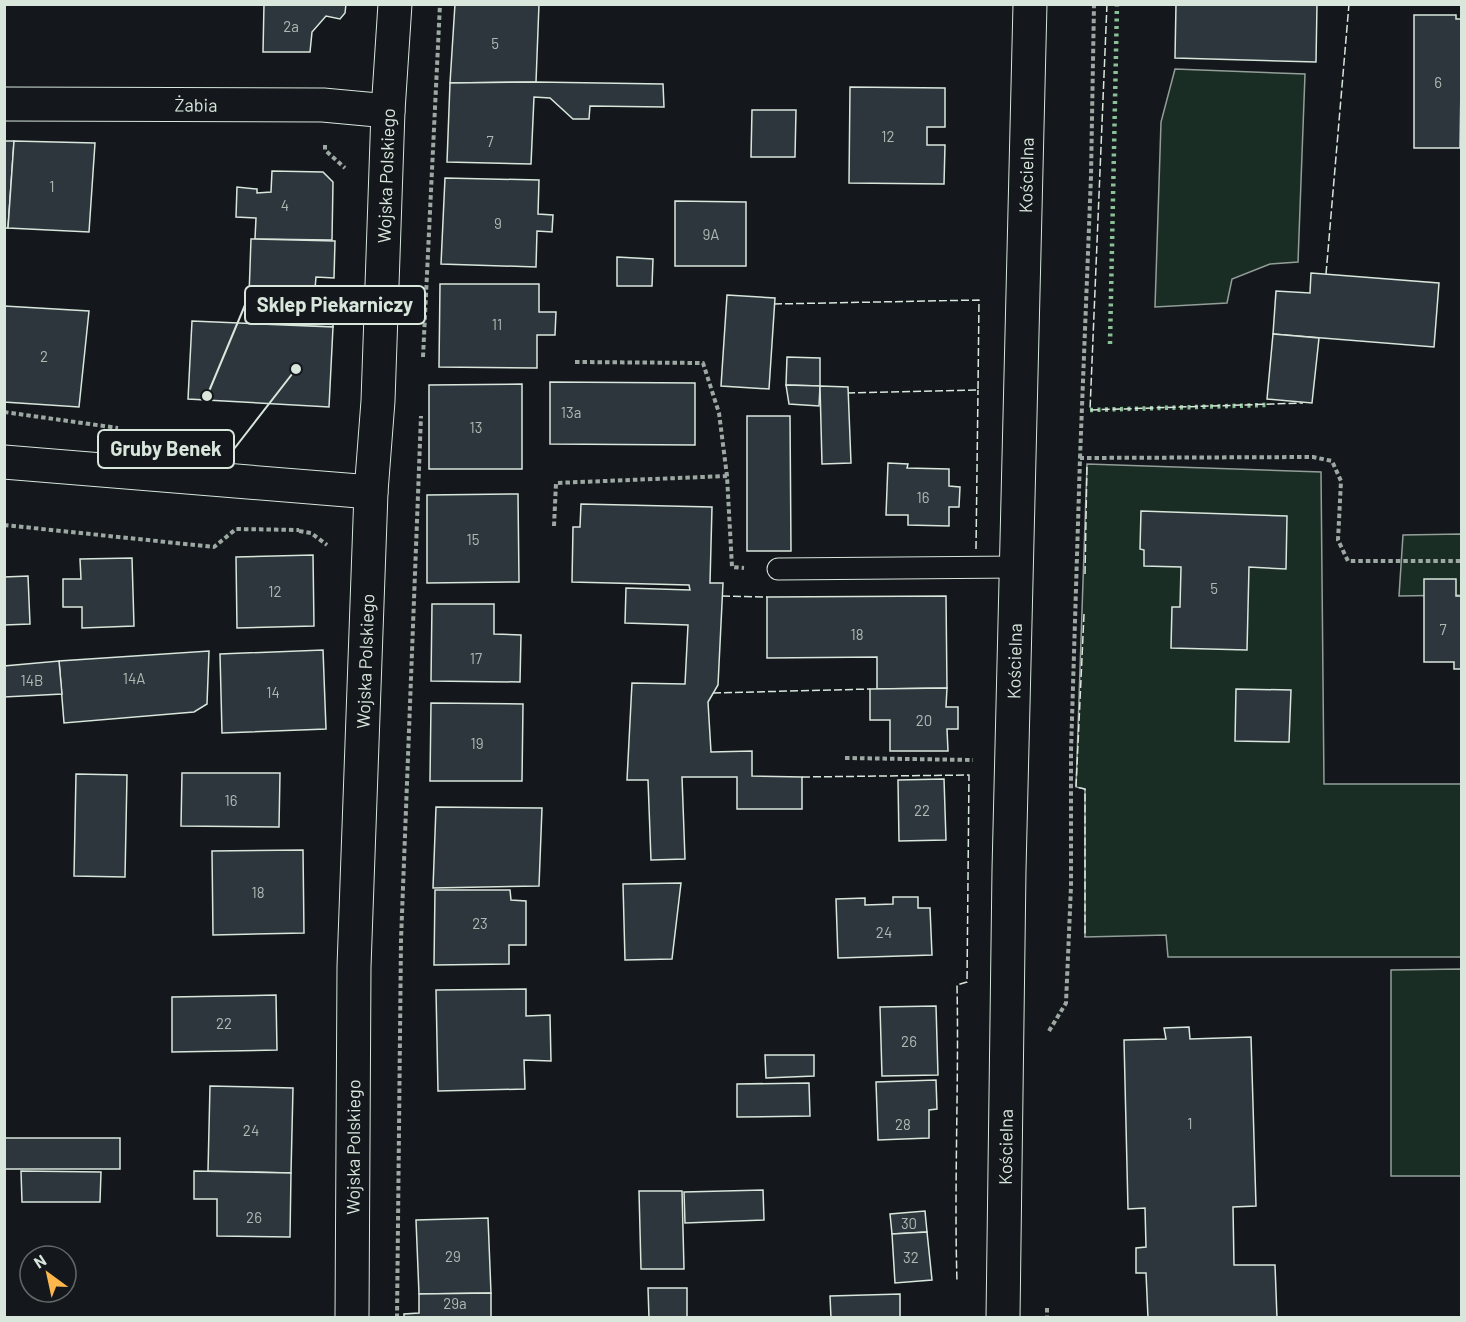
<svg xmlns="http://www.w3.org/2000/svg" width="1466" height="1322" font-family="Barlow,sans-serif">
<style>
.green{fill:#1a2d24;stroke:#939e99;stroke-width:1.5}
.building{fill:#2c363c;stroke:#d8e6dc;stroke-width:1.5}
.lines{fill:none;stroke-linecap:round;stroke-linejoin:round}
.lane-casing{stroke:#d8e6dc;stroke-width:23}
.street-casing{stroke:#d8e6dc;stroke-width:35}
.secondary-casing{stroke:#d8e6dc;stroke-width:35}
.path{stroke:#9da8a2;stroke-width:4;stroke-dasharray:4.5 3;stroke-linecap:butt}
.lane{stroke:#14181c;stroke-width:21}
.street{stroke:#14181c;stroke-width:33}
.secondary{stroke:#14181c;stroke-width:33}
.hedge{stroke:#8ac095;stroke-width:4.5;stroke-dasharray:3 4.5;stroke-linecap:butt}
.fence{stroke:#d8e6dc;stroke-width:1.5;stroke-dasharray:8 3;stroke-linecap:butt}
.labels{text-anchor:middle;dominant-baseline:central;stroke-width:4.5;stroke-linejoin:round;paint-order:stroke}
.number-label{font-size:15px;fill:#adbab4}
.street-label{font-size:18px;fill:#d8e6dc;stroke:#14181c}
.leader{fill:none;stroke:#d8e6dc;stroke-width:2}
.callout-dot{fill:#d8e6dc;stroke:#14181c;stroke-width:2}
.callout{fill:#14181c;stroke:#d8e6dc;stroke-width:2}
.callout-label{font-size:20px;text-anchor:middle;font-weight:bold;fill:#d8e6dc}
</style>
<rect width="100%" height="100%" fill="#14181c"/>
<g class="green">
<path d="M 1175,69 L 1305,74 L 1298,262 L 1270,264 L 1232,279 L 1227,303 L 1155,307 L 1161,122 Z"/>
<path d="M 1087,464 L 1321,472 L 1324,784 L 1461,784 L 1461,957 L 1168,957 L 1166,935 L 1085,937 L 1085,789 L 1076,787 Z"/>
<path d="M 1461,534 L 1461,595 L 1399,596 L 1403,535 Z"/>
<path d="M 1461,969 L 1461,1176 L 1391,1176 L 1391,970 Z"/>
</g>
<g class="building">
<path d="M 264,4 L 346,4 L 345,13 L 340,19 L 326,16 L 312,32 L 310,52 L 263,52 Z"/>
<path d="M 455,4 L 539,4 L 536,82 L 450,83 Z"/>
<path d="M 1176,4 L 1317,4 L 1316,62 L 1175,58 Z"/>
<path d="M 1414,15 L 1456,15 L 1456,19 L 1462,19 L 1460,148 L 1414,148 Z"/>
<path d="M 536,82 L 663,84 L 664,107 L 590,106 L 589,119 L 573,119 L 550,98 L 534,97 L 531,164 L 447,162 L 450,83 Z"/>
<path d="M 850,87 L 945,88 L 945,127 L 927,127 L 927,145 L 945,145 L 944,184 L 849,183 Z"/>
<path d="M 752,110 L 796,110 L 795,157 L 751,157 Z"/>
<path d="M 4,141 L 14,141 L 8,228 L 4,228 Z"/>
<path d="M 14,141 L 95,143 L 89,232 L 8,228 Z"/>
<path d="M 272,171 L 323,172 L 333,182 L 332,240 L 255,239 L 256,218 L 236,217 L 237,187 L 257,189 L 257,193 L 271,192 Z"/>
<path d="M 445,178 L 539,180 L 538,214 L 553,215 L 552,232 L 537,231 L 536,267 L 441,264 Z"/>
<path d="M 675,201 L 746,202 L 746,266 L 675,266 Z"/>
<path d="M 251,239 L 335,241 L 334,278 L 316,277 L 315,289 L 334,290 L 333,327 L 248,324 Z"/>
<path d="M 617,257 L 653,259 L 652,286 L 617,286 Z"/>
<path d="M 1311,273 L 1439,283 L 1434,347 L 1273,334 L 1276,291 L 1310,293 Z"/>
<path d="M 440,284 L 539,284 L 539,312 L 556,312 L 555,335 L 537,335 L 537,368 L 439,367 Z"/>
<path d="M 727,295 L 775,298 L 769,389 L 721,386 Z"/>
<path d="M 4,306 L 89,311 L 79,407 L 4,402 Z"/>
<path d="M 192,321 L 333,327 L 329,407 L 188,399 Z"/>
<path d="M 1273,334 L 1319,338 L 1312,403 L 1267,399 Z"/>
<path d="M 787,357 L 820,358 L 820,386 L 786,385 Z"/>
<path d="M 550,382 L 695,383 L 695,445 L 550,444 Z"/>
<path d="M 522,384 L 522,469 L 429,469 L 429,385 Z"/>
<path d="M 786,385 L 820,386 L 819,406 L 789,404 Z"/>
<path d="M 820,386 L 848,387 L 851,463 L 822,464 Z"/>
<path d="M 747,416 L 790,416 L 791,551 L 747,551 Z"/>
<path d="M 888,463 L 908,464 L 907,468 L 949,469 L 949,486 L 960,487 L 959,507 L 949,507 L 949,526 L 908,525 L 908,515 L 886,515 Z"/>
<path d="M 518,494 L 519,582 L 427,583 L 427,495 Z"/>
<path d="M 581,504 L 712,507 L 710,583 L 723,583 L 718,685 L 708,702 L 711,752 L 752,751 L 752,776 L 802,777 L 802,809 L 737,809 L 737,777 L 682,777 L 685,859 L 651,860 L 648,780 L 627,780 L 632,683 L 685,684 L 688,625 L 625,623 L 626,588 L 690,590 L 689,585 L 572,582 L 573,527 L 580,527 Z"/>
<path d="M 1141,511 L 1287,516 L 1286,569 L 1249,567 L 1247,650 L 1171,648 L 1172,607 L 1180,607 L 1181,567 L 1144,566 L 1144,550 L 1140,549 Z"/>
<path d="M 313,555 L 314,626 L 237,628 L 236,557 Z"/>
<path d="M 132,558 L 134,626 L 82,628 L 82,607 L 63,607 L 63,579 L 81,579 L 80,559 Z"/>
<path d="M 28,576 L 30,624 L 4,625 L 4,577 Z"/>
<path d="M 1424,579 L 1456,579 L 1456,596 L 1462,596 L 1462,669 L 1454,669 L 1454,662 L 1424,662 Z"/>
<path d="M 946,596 L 947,688 L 877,689 L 877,657 L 767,658 L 767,597 Z"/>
<path d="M 432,604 L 494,604 L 494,634 L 521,635 L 520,682 L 431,681 Z"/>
<path d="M 323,650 L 326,729 L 222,733 L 220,654 Z"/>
<path d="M 209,651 L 207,704 L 194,712 L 64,723 L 59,661 Z"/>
<path d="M 59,661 L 62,694 L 4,697 L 4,666 Z"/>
<path d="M 947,688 L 946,707 L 958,707 L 958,729 L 947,729 L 948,751 L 890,751 L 890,720 L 870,720 L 870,689 Z"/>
<path d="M 1236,689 L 1291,690 L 1289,742 L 1235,741 Z"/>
<path d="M 431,703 L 523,704 L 522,781 L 430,781 Z"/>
<path d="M 182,773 L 280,773 L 279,827 L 181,826 Z"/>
<path d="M 76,774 L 127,775 L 125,877 L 74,876 Z"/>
<path d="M 944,779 L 946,840 L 899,841 L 898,780 Z"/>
<path d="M 436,807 L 542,808 L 539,886 L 433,888 Z"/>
<path d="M 303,850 L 304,933 L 213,935 L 212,851 Z"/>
<path d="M 681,883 L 672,959 L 625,960 L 623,884 Z"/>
<path d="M 435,890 L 510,890 L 511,900 L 526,901 L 526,945 L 509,945 L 509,964 L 434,965 Z"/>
<path d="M 893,897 L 918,897 L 918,908 L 930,908 L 932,955 L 838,958 L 836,899 L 865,898 L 865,905 L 893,904 Z"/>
<path d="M 526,989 L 526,1016 L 550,1015 L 551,1061 L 524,1060 L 525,1089 L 438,1091 L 436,990 Z"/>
<path d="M 276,995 L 277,1050 L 172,1052 L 172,997 Z"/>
<path d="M 936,1006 L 938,1075 L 882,1076 L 880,1007 Z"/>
<path d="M 1189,1027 L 1190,1039 L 1251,1037 L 1256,1206 L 1233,1207 L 1234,1265 L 1275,1265 L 1277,1318 L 1148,1318 L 1146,1273 L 1136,1273 L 1136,1248 L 1146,1247 L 1145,1208 L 1128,1209 L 1124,1040 L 1166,1039 L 1164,1028 Z"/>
<path d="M 765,1055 L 814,1055 L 814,1076 L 766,1078 Z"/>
<path d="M 936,1080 L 937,1109 L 929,1110 L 929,1138 L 878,1140 L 876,1082 Z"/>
<path d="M 809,1083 L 810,1116 L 737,1117 L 737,1084 Z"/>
<path d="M 210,1086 L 293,1088 L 291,1173 L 208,1171 Z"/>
<rect x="4" y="1138" width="116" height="31"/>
<path d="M 21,1171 L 101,1172 L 100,1202 L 22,1202 Z"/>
<path d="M 194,1171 L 291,1173 L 290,1237 L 217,1236 L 217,1199 L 194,1199 Z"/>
<path d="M 763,1190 L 764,1220 L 685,1223 L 684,1192 Z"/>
<path d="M 639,1191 L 682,1191 L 684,1269 L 641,1269 Z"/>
<path d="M 925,1211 L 927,1232 L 892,1234 L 890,1214 Z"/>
<path d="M 488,1218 L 491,1293 L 419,1294 L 416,1220 Z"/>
<path d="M 927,1232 L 932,1280 L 895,1283 L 892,1234 Z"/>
<path d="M 648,1288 L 687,1288 L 687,1318 L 649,1318 Z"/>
<path d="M 491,1293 L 491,1318 L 404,1318 L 404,1314 L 419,1313 L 419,1294 Z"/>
<path d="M 900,1294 L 900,1318 L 831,1318 L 830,1296 Z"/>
</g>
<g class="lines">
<g class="lane-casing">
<path id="lane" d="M 778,569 L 1017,567"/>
</g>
<g class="street-casing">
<g id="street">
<path id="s1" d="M 4,104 L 323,105 L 388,111"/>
<path id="s2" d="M 1003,1318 L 1009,870 L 1030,4"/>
</g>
</g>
<g class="secondary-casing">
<g id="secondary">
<path d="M 4,462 L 371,492"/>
<path id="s3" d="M 352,1318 L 354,967 L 371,492 L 378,401 L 388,111 L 395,4"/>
</g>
</g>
<g class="path">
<path d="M 325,145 L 325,150 L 345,168"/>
<path d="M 423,357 L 440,4"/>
<path d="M 575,362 L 703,363 L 719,413 L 727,476"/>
<path d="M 4,412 L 118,428"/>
<path d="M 1080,458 L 1091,176 L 1094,4"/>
<path d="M 4,525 L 214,547 L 236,529 L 299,530"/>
<path d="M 554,526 L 556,483 L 727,476 L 732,567 L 744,568"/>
<path d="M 299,531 L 311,533 L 327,545"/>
<path d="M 845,758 L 973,760"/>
<path d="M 1049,1031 L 1066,1003 L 1071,886 L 1071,751 L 1080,458 L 1313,457 L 1332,461 L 1341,481 L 1338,540 L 1348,561 L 1462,561"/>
<path d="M 1047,1308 L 1047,1318"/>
<path d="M 397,1318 L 401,940 L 421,416"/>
</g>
<use href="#lane" class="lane"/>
<use href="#street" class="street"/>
<use href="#secondary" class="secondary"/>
<g class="hedge">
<path d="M 1110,344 L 1117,4"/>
<path d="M 1090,410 L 1266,405"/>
</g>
<g class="fence">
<path d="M 1107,4 L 1090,410 L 1303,403"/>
<path d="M 1326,274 L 1349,4"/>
<path d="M 774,304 L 979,300 L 978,390 L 848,393"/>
<path d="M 976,549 L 978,390"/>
<path d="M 1085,574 L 1087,464"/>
<path d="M 722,596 L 767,597"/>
<path d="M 1084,614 L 1076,787 L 1085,789 L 1085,937"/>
<path d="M 713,693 L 870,689"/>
<path d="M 802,777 L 969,775 L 967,982 L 957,985 C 959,1084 954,1183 957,1282"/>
</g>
</g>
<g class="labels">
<g class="number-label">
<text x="291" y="26">2a</text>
<text x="495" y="43">5</text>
<text x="1438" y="82">6</text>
<text x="888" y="136">12</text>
<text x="490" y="141">7</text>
<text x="52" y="186">1</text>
<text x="285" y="205">4</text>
<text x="498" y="223">9</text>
<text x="711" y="234">9A</text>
<text x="497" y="324">11</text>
<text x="44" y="356">2</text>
<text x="571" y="412">13a</text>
<text x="476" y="427">13</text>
<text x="923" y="497">16</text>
<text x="473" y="539">15</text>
<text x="1214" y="588">5</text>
<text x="275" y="591">12</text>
<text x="1443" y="629">7</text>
<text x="857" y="634">18</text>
<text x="476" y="658">17</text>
<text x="134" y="678">14A</text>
<text x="32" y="680">14B</text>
<text x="273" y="692">14</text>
<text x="924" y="720">20</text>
<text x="477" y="743">19</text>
<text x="231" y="800">16</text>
<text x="922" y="810">22</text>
<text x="258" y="892">18</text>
<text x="480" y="923">23</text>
<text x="884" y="932">24</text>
<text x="224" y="1023">22</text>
<text x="909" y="1041">26</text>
<text x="1190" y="1123">1</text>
<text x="903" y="1124">28</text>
<text x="251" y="1130">24</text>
<text x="254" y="1217">26</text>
<text x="909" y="1223">30</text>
<text x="453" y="1256">29</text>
<text x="911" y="1257">32</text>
<text x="455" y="1303">29a</text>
</g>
<g class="street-label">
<text stroke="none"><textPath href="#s1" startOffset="192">Żabia</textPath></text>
<text stroke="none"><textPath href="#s3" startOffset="1143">Wojska Polskiego</textPath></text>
<text stroke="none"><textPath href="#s2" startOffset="1143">Kościelna</textPath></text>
<text stroke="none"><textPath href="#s3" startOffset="657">Wojska Polskiego</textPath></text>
<text stroke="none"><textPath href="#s2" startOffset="657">Kościelna</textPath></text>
<text stroke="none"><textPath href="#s3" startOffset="171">Wojska Polskiego</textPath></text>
<text stroke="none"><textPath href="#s2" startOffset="171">Kościelna</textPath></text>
</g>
</g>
<path class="leader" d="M207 396L245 305M296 369L234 449"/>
<g class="callout-dot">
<circle cx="207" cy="396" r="6"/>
<circle cx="296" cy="369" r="6"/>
</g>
<g class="callout">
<rect x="245" y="286" width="180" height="38" rx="6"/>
<rect x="98" y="430" width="136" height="38" rx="6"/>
</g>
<g class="callout-label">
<text x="335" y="312">Sklep Piekarniczy</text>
<text x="166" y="456">Gruby Benek</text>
</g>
<rect width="1466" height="1322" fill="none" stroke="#d8e6dc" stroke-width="12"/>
<g transform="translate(48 1274) rotate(327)"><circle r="28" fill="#14181c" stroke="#626a69" stroke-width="1.5"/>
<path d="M0-4.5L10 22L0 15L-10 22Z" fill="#ffb74d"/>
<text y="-9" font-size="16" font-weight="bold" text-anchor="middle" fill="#d8e6dc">N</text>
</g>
</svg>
